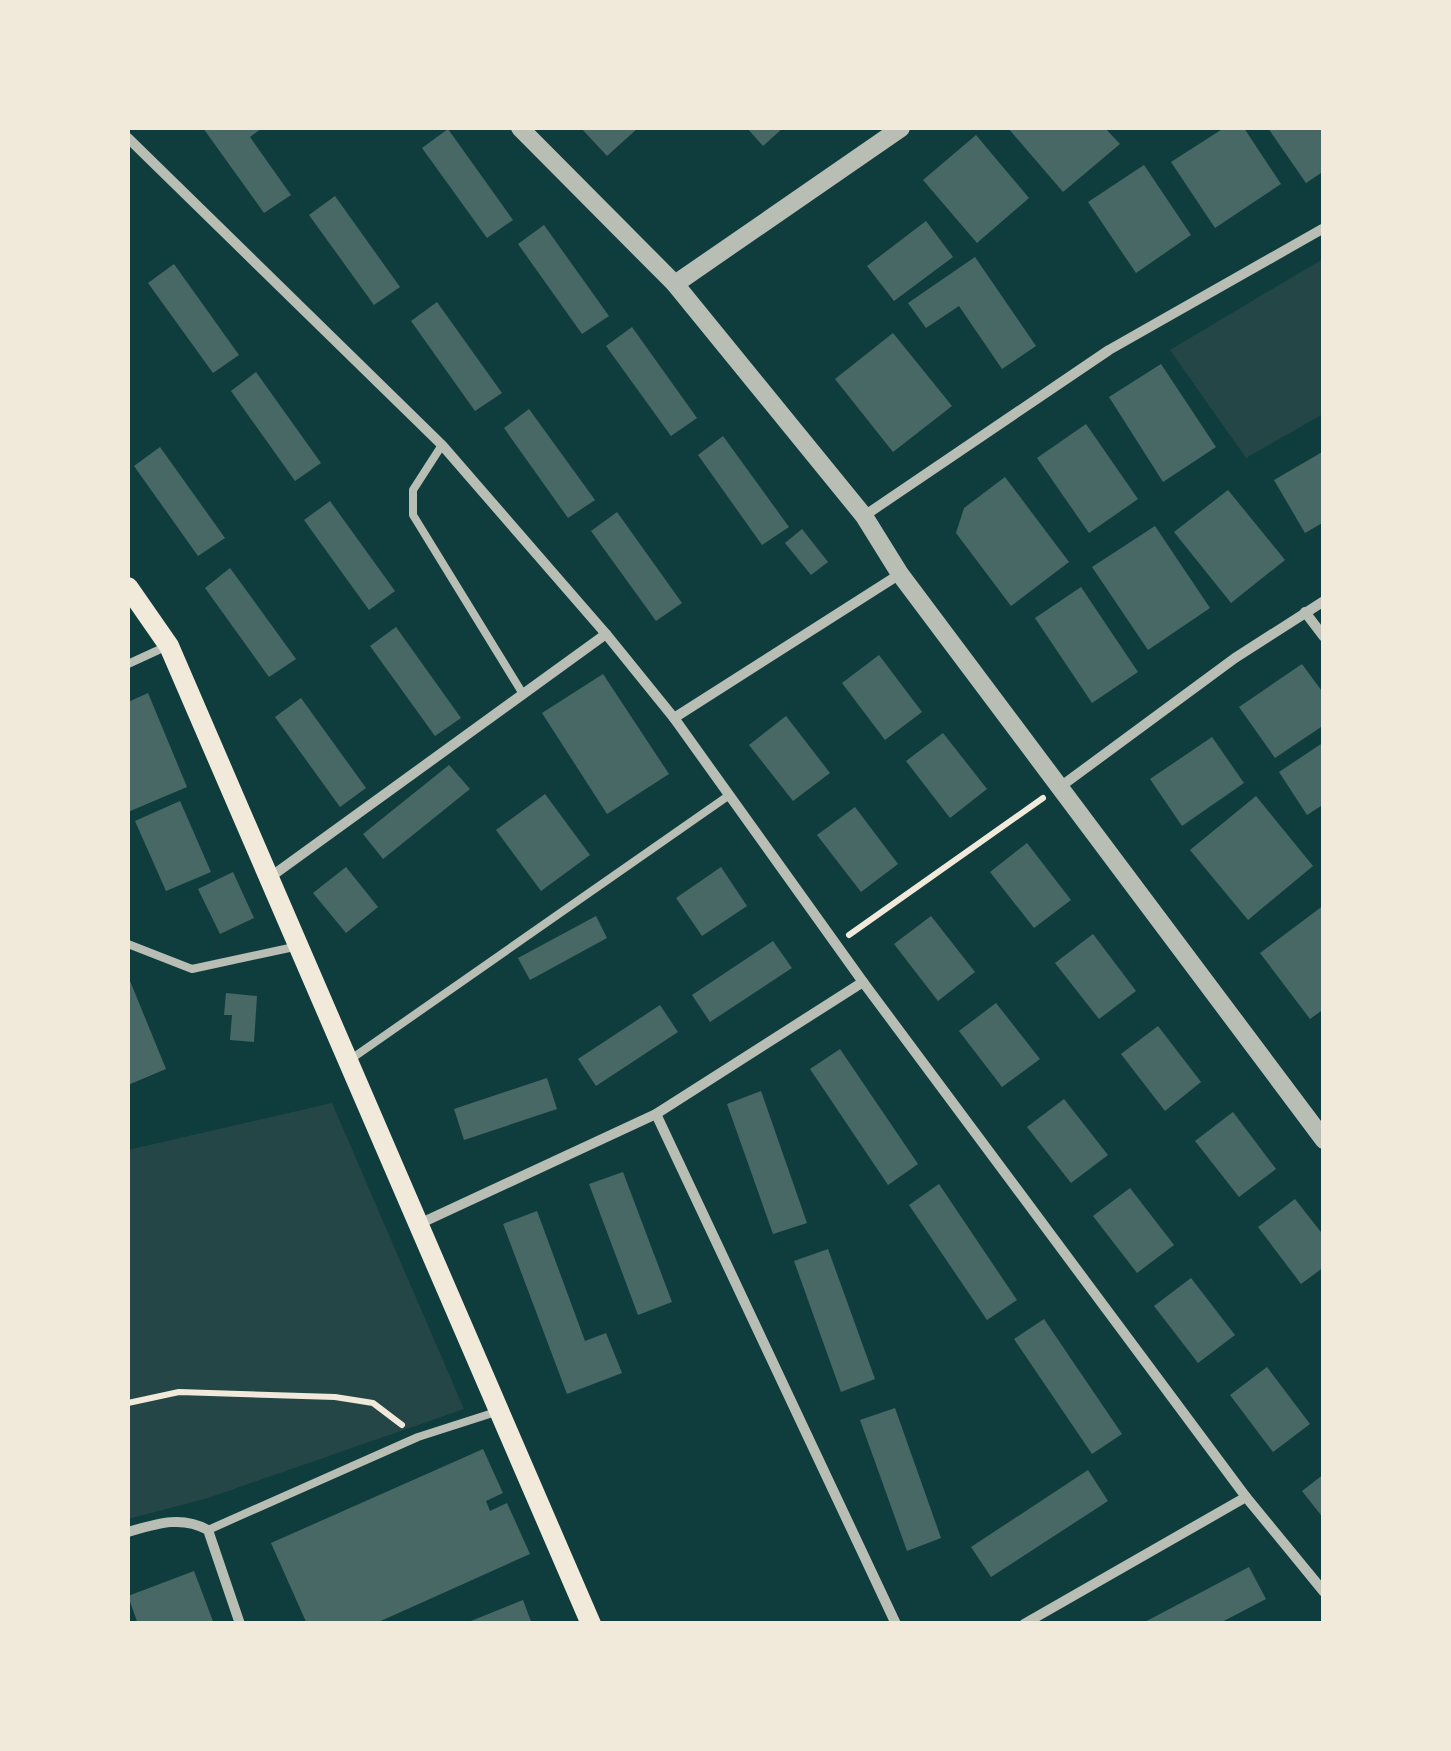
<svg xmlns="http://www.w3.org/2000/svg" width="1451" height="1751" font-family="Arial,sans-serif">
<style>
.green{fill:#244646}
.building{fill:#486865}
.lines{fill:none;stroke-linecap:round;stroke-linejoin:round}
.path{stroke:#f1e9da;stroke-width:6}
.service{stroke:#b8beb3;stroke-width:8}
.minor{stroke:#b8beb3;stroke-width:10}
.tertiary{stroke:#b8beb3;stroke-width:18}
.secondary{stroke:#f1e9da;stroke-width:20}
</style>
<rect width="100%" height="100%" fill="#0f3d3e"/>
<g class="green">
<path d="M 1323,259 L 1323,414 L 1246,458 L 1170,350 Z"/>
<path d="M 332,1103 L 464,1409 L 208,1498 L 128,1519 L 128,1150 Z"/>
</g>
<g class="building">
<path d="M 203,128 L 262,128 L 250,137 L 291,195 L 264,213 Z"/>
<path d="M 581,128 L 638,128 L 607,156 Z"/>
<path d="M 747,128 L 783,128 L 763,146 Z"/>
<path d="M 1008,128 L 1105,128 L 1120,144 L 1063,192 Z"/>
<path d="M 1224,128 L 1244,128 L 1281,184 L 1215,228 L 1171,162 Z"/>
<path d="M 1268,128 L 1324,128 L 1324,171 L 1306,183 Z"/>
<path d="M 448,129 L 513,220 L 487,238 L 422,148 Z"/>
<path d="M 976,135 L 1029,198 L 977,243 L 923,180 Z"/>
<path d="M 1144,165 L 1191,235 L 1136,273 L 1088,202 Z"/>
<path d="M 335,196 L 400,287 L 374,305 L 309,215 Z"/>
<path d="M 926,221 L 953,257 L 894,301 L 867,266 Z"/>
<path d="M 544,225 L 609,316 L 582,334 L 518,244 Z"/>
<path d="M 975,257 L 1036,346 L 1002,369 L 959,306 L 926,328 L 908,303 Z"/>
<path d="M 174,264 L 239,355 L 213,373 L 148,283 Z"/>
<path d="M 437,302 L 502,393 L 475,411 L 411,321 Z"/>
<path d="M 632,327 L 697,418 L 671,436 L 606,346 Z"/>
<path d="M 893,333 L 952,406 L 893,452 L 835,379 Z"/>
<path d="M 1161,364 L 1216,447 L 1163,482 L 1109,397 Z"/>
<path d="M 256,372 L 321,463 L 295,481 L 231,391 Z"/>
<path d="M 529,409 L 595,500 L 568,518 L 504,428 Z"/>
<path d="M 1086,424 L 1138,499 L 1089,533 L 1037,458 Z"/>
<path d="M 723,436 L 789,527 L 762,545 L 698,455 Z"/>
<path d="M 160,447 L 225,538 L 198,556 L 134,466 Z"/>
<path d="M 1324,451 L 1324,522 L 1305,533 L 1274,480 Z"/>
<path d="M 1005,477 L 1069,562 L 1011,606 L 956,533 L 964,508 Z"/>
<path d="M 1228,490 L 1285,560 L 1231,603 L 1174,532 Z"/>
<path d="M 330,501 L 395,591 L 369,610 L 304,520 Z"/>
<path d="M 617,512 L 682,603 L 656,621 L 591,531 Z"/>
<path d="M 1155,526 L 1210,608 L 1148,650 L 1092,567 Z"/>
<path d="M 802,529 L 828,562 L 811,575 L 785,543 Z"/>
<path d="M 230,568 L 296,659 L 269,677 L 205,588 Z"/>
<path d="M 1081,587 L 1138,672 L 1092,703 L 1035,618 Z"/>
<path d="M 396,627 L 461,718 L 435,736 L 370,646 Z"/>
<path d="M 879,655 L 922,712 L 885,740 L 842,683 Z"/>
<path d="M 1302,664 L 1324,694 L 1324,725 L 1275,758 L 1239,707 Z"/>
<path d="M 603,674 L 669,774 L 607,814 L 542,713 Z"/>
<path d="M 148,693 L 187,787 L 128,812 L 128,702 Z"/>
<path d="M 301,698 L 366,788 L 340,807 L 275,717 Z"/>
<path d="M 786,716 L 830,773 L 793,801 L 749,745 Z"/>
<path d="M 943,733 L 987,789 L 950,818 L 906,761 Z"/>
<path d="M 1212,737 L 1244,783 L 1182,826 L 1150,779 Z"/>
<path d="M 1324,742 L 1324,804 L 1307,815 L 1279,772 Z"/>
<path d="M 449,765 L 470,789 L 383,859 L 363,834 Z"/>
<path d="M 545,794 L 590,855 L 541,891 L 496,830 Z"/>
<path d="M 1256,796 L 1313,866 L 1248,920 L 1190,850 Z"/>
<path d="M 180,801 L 211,872 L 166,891 L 135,821 Z"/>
<path d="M 855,807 L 898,864 L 861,892 L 817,835 Z"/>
<path d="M 1027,843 L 1071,900 L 1034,928 L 990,872 Z"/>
<path d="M 346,867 L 378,907 L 346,933 L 313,893 Z"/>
<path d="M 721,867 L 747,906 L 702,936 L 676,898 Z"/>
<path d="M 233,872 L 254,918 L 220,934 L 198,889 Z"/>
<path d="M 1324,905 L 1324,1009 L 1310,1019 L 1260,953 Z"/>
<path d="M 596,916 L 607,938 L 530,980 L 518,958 Z"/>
<path d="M 931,916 L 975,972 L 938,1001 L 894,944 Z"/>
<path d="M 1093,934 L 1136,991 L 1099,1019 L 1055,963 Z"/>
<path d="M 773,941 L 792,968 L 710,1022 L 692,995 Z"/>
<path d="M 128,976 L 166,1069 L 128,1085 Z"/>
<path d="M 226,993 L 257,996 L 254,1042 L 230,1040 L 232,1015 L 224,1015 Z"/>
<path d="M 996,1003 L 1040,1059 L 1002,1087 L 959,1031 Z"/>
<path d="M 660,1005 L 678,1032 L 596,1086 L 578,1059 Z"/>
<path d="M 1158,1026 L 1201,1082 L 1165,1111 L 1121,1054 Z"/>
<path d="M 840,1049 L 918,1164 L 888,1185 L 810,1069 Z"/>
<path d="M 547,1078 L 557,1109 L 464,1140 L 454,1109 Z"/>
<path d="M 761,1091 L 807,1223 L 773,1234 L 727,1104 Z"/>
<path d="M 1064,1099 L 1108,1155 L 1071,1183 L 1027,1127 Z"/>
<path d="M 1233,1112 L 1276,1169 L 1239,1197 L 1195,1141 Z"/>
<path d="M 623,1172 L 672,1302 L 638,1315 L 589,1184 Z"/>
<path d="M 939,1184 L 1017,1300 L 987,1320 L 909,1205 Z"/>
<path d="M 1130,1188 L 1174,1245 L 1137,1273 L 1093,1216 Z"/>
<path d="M 1295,1199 L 1324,1236 L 1324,1267 L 1301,1284 L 1258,1227 Z"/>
<path d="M 537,1211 L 585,1341 L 606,1333 L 622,1373 L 567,1394 L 503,1224 Z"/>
<path d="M 828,1249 L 875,1379 L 841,1392 L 794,1261 Z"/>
<path d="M 1191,1278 L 1235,1335 L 1198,1363 L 1154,1306 Z"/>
<path d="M 1044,1319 L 1122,1434 L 1092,1454 L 1014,1339 Z"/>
<path d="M 1267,1367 L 1310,1424 L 1273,1452 L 1230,1395 Z"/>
<path d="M 895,1408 L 941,1538 L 907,1551 L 860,1420 Z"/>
<path d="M 483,1449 L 503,1493 L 486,1501 L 490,1511 L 507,1503 L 530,1554 L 374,1624 L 307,1624 L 271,1543 Z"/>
<path d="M 1088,1470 L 1108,1501 L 991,1577 L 971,1547 Z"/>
<path d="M 1324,1474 L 1324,1519 L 1302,1491 Z"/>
<path d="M 1249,1567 L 1266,1599 L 1218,1624 L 1141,1624 Z"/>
<path d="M 194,1571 L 214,1624 L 138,1624 L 128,1596 Z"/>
<path d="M 523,1600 L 532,1624 L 466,1624 L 466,1623 Z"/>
</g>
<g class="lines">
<g class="path">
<path d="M 849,935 L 1043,798"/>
<path d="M 128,1403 L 179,1392 L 335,1397 L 373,1403 L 402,1425"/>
</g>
<g class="service">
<path d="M 442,445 L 413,490 L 413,515 L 523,694"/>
<path d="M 128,664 L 165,647"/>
<path d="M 128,944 L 192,969 L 294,947"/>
<path d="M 351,1059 L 728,796"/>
<path d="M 208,1530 L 418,1437 L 499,1411"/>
</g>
<g class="minor">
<path d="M 128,138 L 442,445 L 606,634 L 674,718 L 863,982 L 1246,1497 L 1324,1592"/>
<path d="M 864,516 L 1109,350 L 1324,228"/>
<path d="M 1305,612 L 1324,637"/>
<path d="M 674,718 L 900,574"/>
<path d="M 1060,787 L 1235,658 L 1324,601"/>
<path d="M 269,878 L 606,634"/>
<path d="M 656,1114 L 896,1624"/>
<path d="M 419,1224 L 656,1114 L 863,982"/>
<path d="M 128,1532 C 156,1524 181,1515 208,1530 L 240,1624"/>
<path d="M 1024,1624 L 1246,1497"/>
</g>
<g class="tertiary">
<path d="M 520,128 L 675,284 L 864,516 L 900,574 L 1324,1140"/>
<path d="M 675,284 L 901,128"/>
</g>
<path class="secondary" d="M 128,587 L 169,646 L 591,1624"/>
</g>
<rect width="1451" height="1751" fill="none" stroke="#f1e9da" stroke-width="260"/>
</svg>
